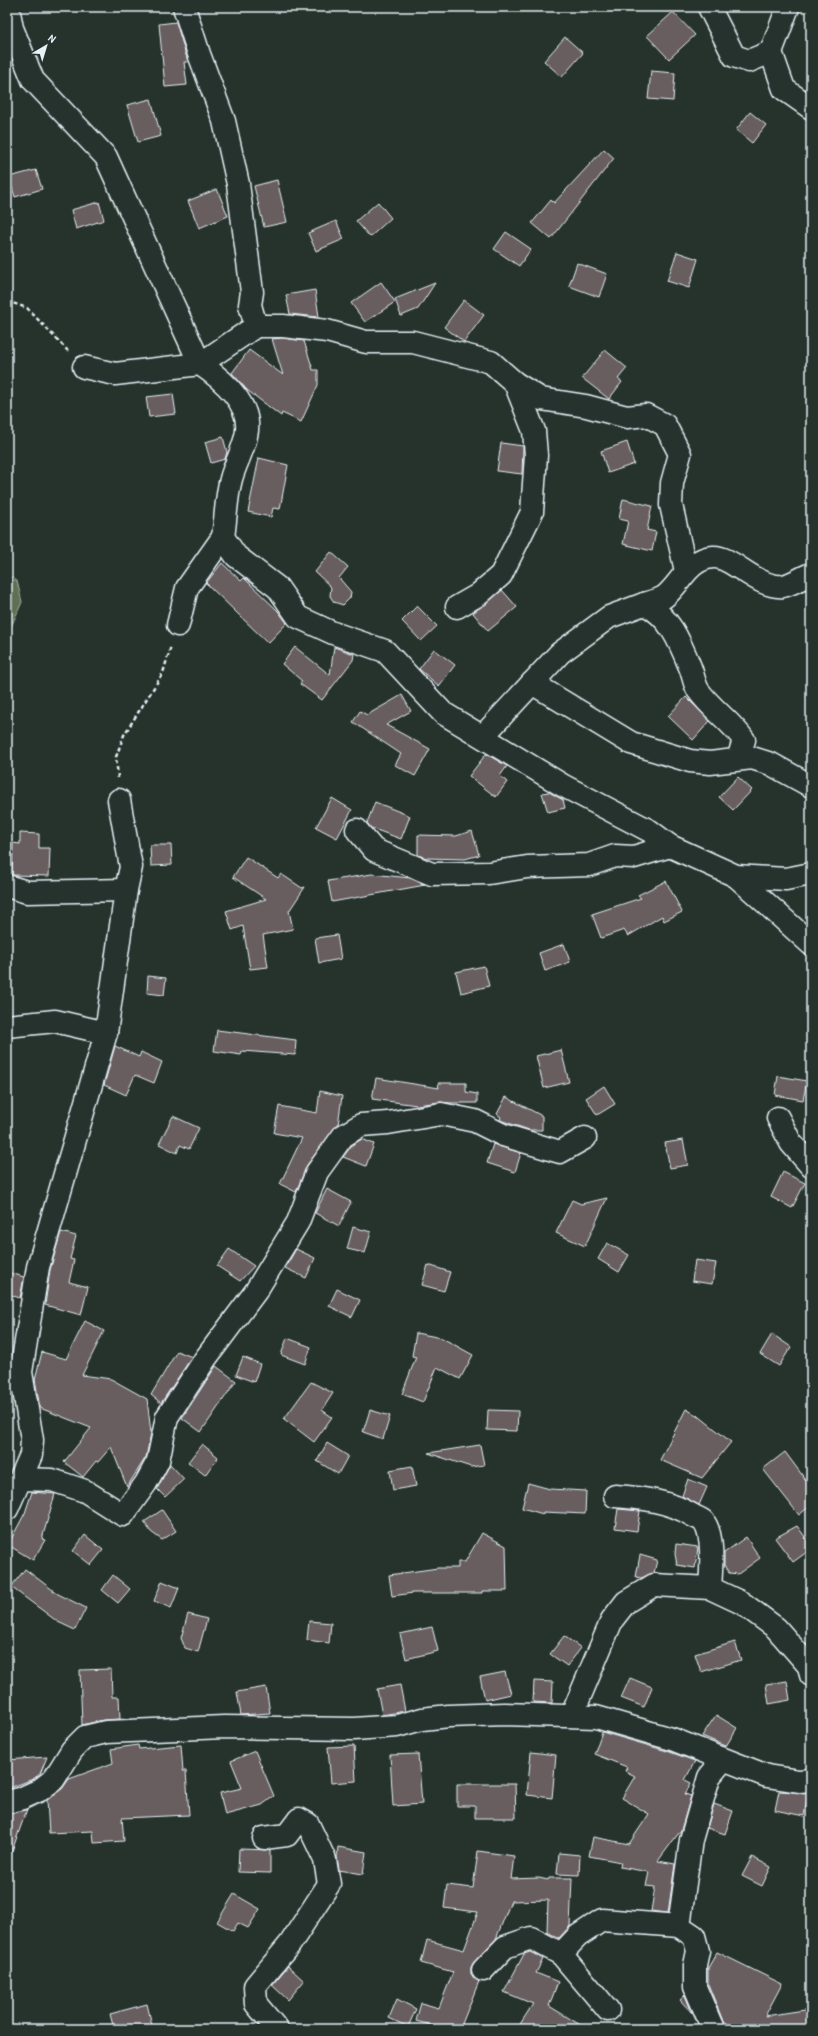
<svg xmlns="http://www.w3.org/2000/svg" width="818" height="2036" font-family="'Patrick Hand',sans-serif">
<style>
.green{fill:#5d7053;stroke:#a2b0a6}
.building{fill:#685d5f;stroke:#e8f1f8}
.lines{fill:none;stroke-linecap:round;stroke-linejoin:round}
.minor-casing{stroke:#e8f1f8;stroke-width:25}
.path{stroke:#e8f1f8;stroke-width:2.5;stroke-dasharray:4 3;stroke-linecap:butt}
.minor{stroke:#26332d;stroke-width:22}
</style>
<rect width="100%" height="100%" fill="#26332d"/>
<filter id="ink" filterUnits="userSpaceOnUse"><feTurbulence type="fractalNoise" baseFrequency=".025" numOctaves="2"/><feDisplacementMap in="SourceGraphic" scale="8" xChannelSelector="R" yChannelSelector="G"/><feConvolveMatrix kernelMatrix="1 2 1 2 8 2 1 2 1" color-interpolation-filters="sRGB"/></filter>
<g filter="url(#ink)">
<path class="green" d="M 7,574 L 17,581 L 22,602 L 7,636 Z"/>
<g class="building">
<path d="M 673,12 L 695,35 L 669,59 L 647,36 Z"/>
<path d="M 176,22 L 188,62 L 184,62 L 187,85 L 165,87 L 159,24 Z"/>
<path d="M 565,37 L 583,53 L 562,77 L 544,61 Z"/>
<path d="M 651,71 L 675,73 L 673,101 L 648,99 Z"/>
<path d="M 151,99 L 161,136 L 138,142 L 127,105 Z"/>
<path d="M 750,112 L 766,125 L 752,143 L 736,130 Z"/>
<path d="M 604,149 L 614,158 L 551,239 L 532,223 L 551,200 L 554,203 Z"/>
<path d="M 36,170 L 42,189 L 15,197 L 9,177 Z"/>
<path d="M 277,180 L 287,222 L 264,227 L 254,186 Z"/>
<path d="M 217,189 L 228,216 L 199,228 L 188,201 Z"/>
<path d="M 99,202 L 104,220 L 76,229 L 71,210 Z"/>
<path d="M 378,202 L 391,218 L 370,237 L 356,221 Z"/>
<path d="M 336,221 L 344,239 L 316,251 L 308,233 Z"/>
<path d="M 506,232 L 531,249 L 519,266 L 494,249 Z"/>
<path d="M 677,252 L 698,259 L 689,288 L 667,281 Z"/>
<path d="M 577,263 L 607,274 L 599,297 L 569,286 Z"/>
<path d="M 381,282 L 395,302 L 365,322 L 351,303 Z"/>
<path d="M 435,283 L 418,309 L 401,316 L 395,299 Z"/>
<path d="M 315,290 L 319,317 L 290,314 L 286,295 Z"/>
<path d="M 464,300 L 484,315 L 464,342 L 444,327 Z"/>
<path d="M 282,338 L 304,341 L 313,370 L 318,370 L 318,385 L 301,422 L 282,413 L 281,416 L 247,390 L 232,373 L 249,350 L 283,375 L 272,339 Z"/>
<path d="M 605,350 L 627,368 L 618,379 L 622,382 L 609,399 L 582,378 Z"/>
<path d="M 173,394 L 176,414 L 149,417 L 146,397 Z"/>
<path d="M 223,437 L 227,452 L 225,459 L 211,463 L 205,442 Z"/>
<path d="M 627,442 L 634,464 L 608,473 L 601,451 Z"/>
<path d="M 501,443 L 523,446 L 522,474 L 497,471 Z"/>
<path d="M 259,458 L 288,465 L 280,509 L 273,508 L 271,517 L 248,512 Z"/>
<path d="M 623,499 L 652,506 L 647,530 L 656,532 L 652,551 L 623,544 L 628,521 L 619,519 Z"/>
<path d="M 331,552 L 348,567 L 339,578 L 351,592 L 350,598 L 343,605 L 334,602 L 330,596 L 331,587 L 315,572 Z"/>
<path d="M 222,563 L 241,581 L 244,578 L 278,611 L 287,623 L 268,643 L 206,583 Z"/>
<path d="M 502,590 L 517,607 L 488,631 L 473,613 Z"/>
<path d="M 417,606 L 437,626 L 421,641 L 402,621 Z"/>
<path d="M 295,647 L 330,675 L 334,647 L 354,654 L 353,660 L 322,700 L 300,684 L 302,681 L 282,664 Z"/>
<path d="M 434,649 L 455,665 L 439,686 L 419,669 Z"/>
<path d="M 402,695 L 411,711 L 386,725 L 430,749 L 415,776 L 395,765 L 401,754 L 353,722 L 360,711 L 367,715 Z"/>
<path d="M 686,697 L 710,721 L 693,740 L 668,716 Z"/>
<path d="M 486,754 L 507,766 L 500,776 L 507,782 L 496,797 L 469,776 Z"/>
<path d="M 738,777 L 752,790 L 733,810 L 719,797 Z"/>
<path d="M 549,792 L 563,800 L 565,808 L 548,812 L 542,793 Z"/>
<path d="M 332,798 L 352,810 L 337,838 L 316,827 Z"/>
<path d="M 375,802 L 410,816 L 401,839 L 371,828 L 367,823 Z"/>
<path d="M 472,831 L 479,855 L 465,859 L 427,858 L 418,855 L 418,835 L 456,836 Z"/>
<path d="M 20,833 L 39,834 L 39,848 L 50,848 L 49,876 L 12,875 L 13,843 L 20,844 Z"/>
<path d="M 150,845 L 171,845 L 172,865 L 151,866 Z"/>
<path d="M 246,857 L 278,878 L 281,874 L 302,888 L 305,887 L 289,911 L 293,929 L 263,935 L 268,967 L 250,969 L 243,926 L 232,930 L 226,911 L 266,899 L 233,877 Z"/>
<path d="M 372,874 L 410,878 L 425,885 L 332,902 L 328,881 Z"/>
<path d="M 666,881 L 682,912 L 664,921 L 662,916 L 628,936 L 624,930 L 601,938 L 592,914 L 641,898 L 638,895 Z"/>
<path d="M 337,935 L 341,959 L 319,963 L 315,938 Z"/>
<path d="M 564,944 L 570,962 L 545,971 L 539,953 Z"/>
<path d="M 484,966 L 489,986 L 461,993 L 456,972 Z"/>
<path d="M 148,976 L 166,978 L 164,995 L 147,993 Z"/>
<path d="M 217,1030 L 296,1040 L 295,1055 L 242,1051 L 241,1055 L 214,1051 Z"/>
<path d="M 115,1046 L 139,1057 L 141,1052 L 162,1062 L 154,1083 L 135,1075 L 126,1095 L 104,1085 Z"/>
<path d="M 561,1050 L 569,1082 L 544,1088 L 536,1056 Z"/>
<path d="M 778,1076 L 807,1081 L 803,1100 L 775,1095 Z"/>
<path d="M 376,1078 L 439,1088 L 438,1083 L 466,1083 L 466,1092 L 477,1094 L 477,1103 L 452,1103 L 439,1102 L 417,1105 L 372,1099 Z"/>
<path d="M 604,1086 L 615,1104 L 597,1115 L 586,1098 Z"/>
<path d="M 320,1091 L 342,1096 L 338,1125 L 307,1165 L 296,1192 L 280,1184 L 302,1138 L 274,1133 L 279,1106 L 317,1113 Z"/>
<path d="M 506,1097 L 542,1116 L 542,1130 L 529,1130 L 500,1120 L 501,1117 L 497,1114 Z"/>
<path d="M 173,1116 L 199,1128 L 189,1149 L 180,1145 L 177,1153 L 159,1144 Z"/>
<path d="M 362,1139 L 374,1144 L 366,1166 L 343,1157 L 352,1145 Z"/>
<path d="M 683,1140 L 688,1165 L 670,1168 L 665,1143 Z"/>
<path d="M 493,1144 L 521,1153 L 515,1172 L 487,1163 Z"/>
<path d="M 783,1172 L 805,1183 L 792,1208 L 771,1197 Z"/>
<path d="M 327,1189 L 351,1202 L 339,1226 L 315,1213 Z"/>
<path d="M 607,1198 L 585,1246 L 556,1233 L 572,1200 L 581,1204 Z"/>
<path d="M 353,1227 L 371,1232 L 365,1253 L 347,1249 Z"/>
<path d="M 61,1232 L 76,1236 L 70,1259 L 74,1260 L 69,1282 L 88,1287 L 81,1315 L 45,1305 L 50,1270 Z"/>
<path d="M 607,1243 L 629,1255 L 619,1272 L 598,1259 Z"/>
<path d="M 229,1249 L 254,1266 L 240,1281 L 217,1266 Z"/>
<path d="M 296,1249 L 315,1258 L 306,1278 L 285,1268 Z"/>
<path d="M 695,1260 L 716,1263 L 712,1284 L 692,1281 Z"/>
<path d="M 428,1265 L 450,1272 L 444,1291 L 422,1285 Z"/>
<path d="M 7,1272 L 24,1277 L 20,1298 L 7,1294 Z"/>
<path d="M 337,1289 L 360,1300 L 352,1317 L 329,1306 Z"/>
<path d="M 85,1321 L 104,1331 L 82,1375 L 111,1379 L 147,1399 L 151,1433 L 146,1457 L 127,1487 L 111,1447 L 98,1462 L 96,1461 L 83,1477 L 64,1462 L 91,1428 L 40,1408 L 35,1379 L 42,1352 L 66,1359 Z"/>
<path d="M 416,1333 L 442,1338 L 473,1355 L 460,1379 L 437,1367 L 423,1402 L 402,1394 L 416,1357 L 412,1356 Z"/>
<path d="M 772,1334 L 791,1347 L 779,1366 L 760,1354 Z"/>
<path d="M 287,1338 L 311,1347 L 305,1364 L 281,1355 Z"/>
<path d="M 177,1351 L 192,1357 L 161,1403 L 151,1395 Z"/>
<path d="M 243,1357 L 260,1364 L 254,1382 L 236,1375 Z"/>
<path d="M 216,1366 L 236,1381 L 201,1432 L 182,1418 Z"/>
<path d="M 311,1382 L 333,1393 L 322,1410 L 332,1417 L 314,1442 L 284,1419 Z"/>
<path d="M 686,1409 L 700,1417 L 731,1442 L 702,1478 L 660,1460 Z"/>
<path d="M 370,1410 L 390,1416 L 383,1439 L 363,1432 Z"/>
<path d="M 488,1410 L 518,1411 L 517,1431 L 487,1430 Z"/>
<path d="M 327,1443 L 348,1456 L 338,1474 L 317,1461 Z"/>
<path d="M 202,1444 L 218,1457 L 205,1475 L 188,1462 Z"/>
<path d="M 480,1445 L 484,1465 L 471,1467 L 428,1453 Z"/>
<path d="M 785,1452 L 811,1487 L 811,1505 L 799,1515 L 763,1469 Z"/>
<path d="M 170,1464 L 184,1479 L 165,1497 L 157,1489 Z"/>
<path d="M 412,1466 L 416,1486 L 393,1490 L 390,1470 Z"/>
<path d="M 688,1479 L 707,1487 L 699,1505 L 682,1496 Z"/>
<path d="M 528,1483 L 550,1489 L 586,1491 L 585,1514 L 543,1512 L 543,1514 L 522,1508 Z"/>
<path d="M 32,1492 L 55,1494 L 42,1539 L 45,1540 L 33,1560 L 8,1545 L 25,1513 Z"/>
<path d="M 618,1509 L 640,1511 L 637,1531 L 615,1528 Z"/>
<path d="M 162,1510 L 176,1531 L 162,1540 L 151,1532 L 144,1522 Z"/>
<path d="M 797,1526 L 811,1545 L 811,1549 L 793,1562 L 775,1538 Z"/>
<path d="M 482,1533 L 506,1546 L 507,1591 L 482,1591 L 482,1593 L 413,1593 L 392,1596 L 389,1575 L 438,1568 L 458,1568 L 458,1562 L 465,1562 Z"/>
<path d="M 85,1535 L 103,1550 L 91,1565 L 73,1551 Z"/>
<path d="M 746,1537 L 760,1558 L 738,1574 L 729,1573 L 724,1565 L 724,1553 Z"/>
<path d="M 676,1544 L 698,1547 L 695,1568 L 677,1565 L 675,1554 Z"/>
<path d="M 640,1555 L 657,1560 L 654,1573 L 641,1578 L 636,1577 Z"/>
<path d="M 25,1569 L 58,1594 L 86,1608 L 75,1630 L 58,1622 L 11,1587 Z"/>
<path d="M 113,1575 L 130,1589 L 118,1603 L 102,1590 Z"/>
<path d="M 162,1581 L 179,1588 L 171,1608 L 154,1601 Z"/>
<path d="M 188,1614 L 207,1619 L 198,1652 L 185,1648 L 181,1638 Z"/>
<path d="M 309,1621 L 331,1623 L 329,1643 L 307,1640 Z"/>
<path d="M 432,1627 L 438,1651 L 406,1659 L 400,1634 Z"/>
<path d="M 564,1636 L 581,1648 L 567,1666 L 550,1654 Z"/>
<path d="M 735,1642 L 741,1660 L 701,1672 L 695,1654 Z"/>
<path d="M 111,1669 L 112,1697 L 119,1697 L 120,1719 L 103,1720 L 82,1725 L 80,1670 Z"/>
<path d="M 505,1672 L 511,1694 L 485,1700 L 480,1677 Z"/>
<path d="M 630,1678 L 652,1687 L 644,1707 L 621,1698 Z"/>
<path d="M 534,1681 L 553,1682 L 552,1703 L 533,1702 Z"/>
<path d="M 787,1681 L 790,1700 L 769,1704 L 766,1684 Z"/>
<path d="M 400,1685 L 405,1711 L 382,1715 L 377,1689 Z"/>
<path d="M 266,1687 L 270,1713 L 241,1715 L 237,1692 Z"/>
<path d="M 716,1715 L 737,1728 L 726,1746 L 702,1736 Z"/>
<path d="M 602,1732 L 667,1751 L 695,1761 L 685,1780 L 691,1783 L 685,1794 L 691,1796 L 681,1830 L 658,1861 L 675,1864 L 668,1913 L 651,1911 L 655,1887 L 646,1886 L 649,1872 L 620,1867 L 621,1862 L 589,1856 L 593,1837 L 629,1844 L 649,1814 L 622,1798 L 635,1776 L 625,1771 L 627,1767 L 594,1754 Z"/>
<path d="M 138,1745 L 139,1749 L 181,1745 L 183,1771 L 186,1771 L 189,1815 L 122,1818 L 124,1841 L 94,1843 L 93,1831 L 49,1833 L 47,1800 L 62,1789 L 69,1779 L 113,1763 L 111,1749 Z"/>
<path d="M 354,1746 L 356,1781 L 331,1783 L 328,1747 Z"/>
<path d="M 255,1751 L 274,1796 L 262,1805 L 225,1815 L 220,1793 L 242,1788 L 231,1761 Z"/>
<path d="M 531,1752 L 556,1755 L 552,1798 L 527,1795 Z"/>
<path d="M 418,1754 L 422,1804 L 393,1806 L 390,1755 Z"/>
<path d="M 47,1757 L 40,1774 L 33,1779 L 7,1789 L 7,1760 Z"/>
<path d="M 457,1784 L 515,1784 L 516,1818 L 475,1818 L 475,1806 L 457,1806 Z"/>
<path d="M 779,1791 L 808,1793 L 804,1816 L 775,1810 Z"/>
<path d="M 714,1804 L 733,1811 L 725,1834 L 707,1828 Z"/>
<path d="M 27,1809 L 9,1859 L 7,1859 L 7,1814 Z"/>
<path d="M 338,1847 L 366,1852 L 363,1874 L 339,1870 L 337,1857 Z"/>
<path d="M 239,1849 L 270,1850 L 270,1873 L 238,1872 Z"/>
<path d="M 478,1851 L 514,1856 L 511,1879 L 539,1878 L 548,1880 L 549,1878 L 572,1878 L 570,1926 L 559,1938 L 547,1932 L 548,1900 L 511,1901 L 496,1939 L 471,1967 L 471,1974 L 479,1981 L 460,2029 L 445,2029 L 416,2021 L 421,2003 L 439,2008 L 453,1972 L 421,1963 L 427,1940 L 464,1950 L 478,1912 L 444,1908 L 447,1885 L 473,1888 Z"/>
<path d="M 559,1853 L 580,1855 L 579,1875 L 557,1874 Z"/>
<path d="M 752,1857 L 771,1867 L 762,1886 L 742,1876 Z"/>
<path d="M 234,1894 L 260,1909 L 248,1928 L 238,1923 L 233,1931 L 217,1922 Z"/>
<path d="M 530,1952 L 543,1959 L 536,1973 L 558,1982 L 549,2006 L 587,2029 L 517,2029 L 533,2004 L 504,1992 L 524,1954 Z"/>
<path d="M 717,1952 L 782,1984 L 765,2016 L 811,2009 L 811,2029 L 736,2029 L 723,2021 L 708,1984 L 708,1968 Z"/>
<path d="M 288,1966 L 304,1981 L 288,2000 L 272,1985 Z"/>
<path d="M 685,1995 L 692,2013 L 680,2000 Z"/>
<path d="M 397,1999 L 416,2009 L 408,2027 L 389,2018 Z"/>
<path d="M 147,2004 L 153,2029 L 114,2029 L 110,2014 Z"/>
</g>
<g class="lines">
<g class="minor-casing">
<g id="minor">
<path d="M 8,7 L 12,28 L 33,80 L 106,157 L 200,364 L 256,326 L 250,305 L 252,292 L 238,184 L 224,121 L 199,54 L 184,7"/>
<path d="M 709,7 L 734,56 L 749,61 L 771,52"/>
<path d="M 788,7 L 771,52 L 784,89 L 811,108"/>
<path d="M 256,326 L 283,326 L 327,331 L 366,342 L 413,342 L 491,362 L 515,383 L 541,399 L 586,406 L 627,417 L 646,415 L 665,425 L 680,454 L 672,483 L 671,505 L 686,571"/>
<path d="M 84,367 L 115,374 L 200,364 C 222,379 254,405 246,436 C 243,451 235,464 231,479 C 226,497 226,518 223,537 L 236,556 L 278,588 L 298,617 L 333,633 L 385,651 L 443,713 L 562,785 L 650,831 L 670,846 L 736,876 L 786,879 L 811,874"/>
<path d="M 644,604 C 650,602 659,600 664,597 C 681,584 688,559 713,557 C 731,555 758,589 783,586 C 790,585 803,577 811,574"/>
<path d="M 457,607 L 478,595 L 501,575 L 532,512 L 536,455 L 534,431 L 515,383"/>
<path d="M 178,625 L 187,588 L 223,537"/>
<path d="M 532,683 L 631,743 L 690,761 L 710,763 L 752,758 L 771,764 L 811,786"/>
<path d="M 483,736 L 560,653 L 609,617 L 644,604 C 669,615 680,642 690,667 C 693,674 694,683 698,690 C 711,709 731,721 744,740 L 738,759"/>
<path d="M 357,830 L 374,850 L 432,874 L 489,873 L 527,867 L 589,865 L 615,856 L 634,857 L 670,846"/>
<path d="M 736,876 L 811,944"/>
<path d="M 7,886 L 27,892 L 126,890"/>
<path d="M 7,1026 L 55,1021 L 106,1033"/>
<path d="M 778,1118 L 791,1143 L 811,1166"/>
<path d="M 22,1479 L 52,1480 L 85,1491 L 123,1515 L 146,1483 L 158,1461 L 167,1417 L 206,1358 L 256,1291 L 298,1222 L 317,1172 L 343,1136 L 361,1125 L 388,1123 L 441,1114 L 475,1121 L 503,1135 L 560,1152 L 585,1138"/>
<path d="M 615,1496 C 642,1498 669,1501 692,1515 C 695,1517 701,1519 703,1521 C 715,1535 711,1571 710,1588"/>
<path d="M 7,1509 L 31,1455 L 32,1440 L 21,1372 L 38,1267 L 106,1033 L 126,890 L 131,867 L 119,800"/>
<path d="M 572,1715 L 612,1620 L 626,1602 L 654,1585 L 710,1588 L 742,1603 L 776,1628 L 809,1666 L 811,1675"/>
<path d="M 7,1802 L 20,1799 L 40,1790 L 54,1779 L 72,1750 L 85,1737 L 106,1732 L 224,1727 L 354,1729 L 397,1726 L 422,1719 L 449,1716 L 504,1714 L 596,1717 L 672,1739 L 767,1776 L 799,1781 L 811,1780"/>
<path d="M 264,1838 L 287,1835 L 299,1819 L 308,1824 L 325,1860 L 329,1884 L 290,1944 L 255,1986 L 256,2004 L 277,2029"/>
<path d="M 561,1954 L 608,2010"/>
<path d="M 483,1970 L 505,1947 L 531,1938 L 561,1954 L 578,1936 L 602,1920 L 679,1926"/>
<path d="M 713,2029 L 695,1987 L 695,1965 L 698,1951 L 694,1936 L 679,1926 L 691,1840 L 709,1777 L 723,1760"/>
</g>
</g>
<g class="path">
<path d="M 7,301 L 27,308 L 68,351"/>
<path d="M 118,778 L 116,757 L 124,735 L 163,673 L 171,646"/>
</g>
<use href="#minor" class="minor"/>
</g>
</g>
<rect width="818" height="2036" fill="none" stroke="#26332d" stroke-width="24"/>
<rect x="12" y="12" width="794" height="2012" fill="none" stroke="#e8f1f8" stroke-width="1.5" filter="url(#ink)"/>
<g transform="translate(46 46) rotate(38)" stroke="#26332d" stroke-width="3" paint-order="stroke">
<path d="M0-3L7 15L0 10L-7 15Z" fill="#e8f1f8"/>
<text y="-6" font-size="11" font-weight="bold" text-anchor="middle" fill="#e8f1f8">N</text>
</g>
</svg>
